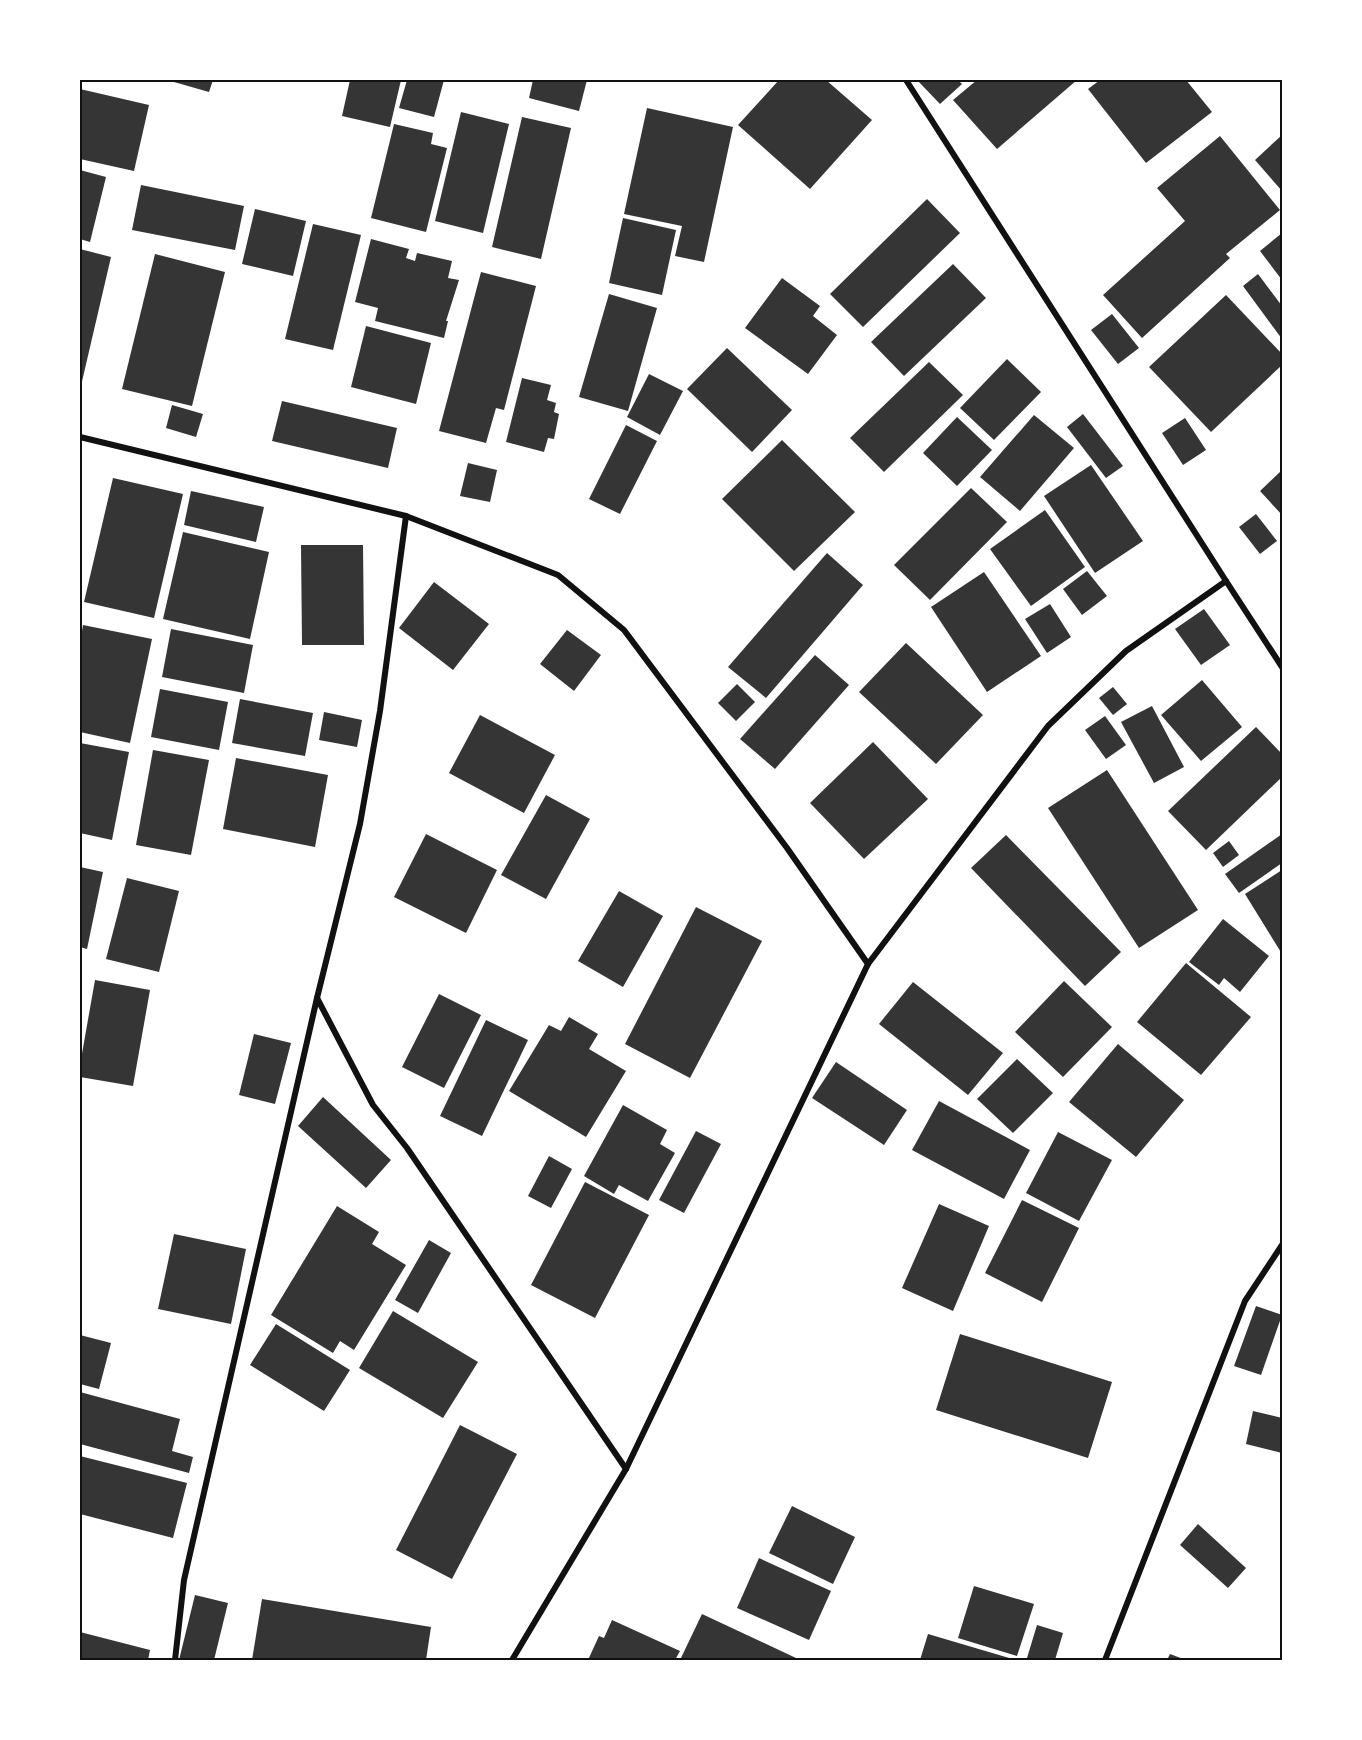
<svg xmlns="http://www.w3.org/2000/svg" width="1362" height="1740" font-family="'Asap Condensed',sans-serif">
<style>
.building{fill:#353535}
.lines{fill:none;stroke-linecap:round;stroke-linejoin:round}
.minor{stroke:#111;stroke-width:6}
.neatline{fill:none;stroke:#111;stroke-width:2}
</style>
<rect width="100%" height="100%" fill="#fff"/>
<g class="building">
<path d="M 175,80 L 213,80 L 209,92 L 174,82 Z"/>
<path d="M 350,80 L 401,80 L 390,127 L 342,116 Z"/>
<path d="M 407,80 L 444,80 L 434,117 L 399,108 Z"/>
<path d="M 533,80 L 587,80 L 579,111 L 529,98 Z"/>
<path d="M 779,80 L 826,80 L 872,120 L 810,189 L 738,125 Z"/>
<path d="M 917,80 L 958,80 L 962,84 L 940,104 Z"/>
<path d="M 977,80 L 1077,80 L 997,149 L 953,100 Z"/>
<path d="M 1100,80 L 1186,80 L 1212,112 L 1146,163 L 1088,89 Z"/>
<path d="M 80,89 L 149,105 L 134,171 L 80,159 Z"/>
<path d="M 647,108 L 733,127 L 704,262 L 675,256 L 682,226 L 624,214 Z"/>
<path d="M 461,112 L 509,124 L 483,233 L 435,221 Z"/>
<path d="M 522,117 L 571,128 L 541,259 L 492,247 Z"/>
<path d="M 394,124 L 433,133 L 431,144 L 447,148 L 426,232 L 371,218 Z"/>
<path d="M 1282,135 L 1282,191 L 1255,160 Z"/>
<path d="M 1220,136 L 1280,210 L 1226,254 L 1230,258 L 1142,338 L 1103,295 L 1185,221 L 1157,188 Z"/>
<path d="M 80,170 L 106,177 L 90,242 L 80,239 Z"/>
<path d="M 141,185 L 244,206 L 235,250 L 132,230 Z"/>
<path d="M 927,199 L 960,233 L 863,327 L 830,294 Z"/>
<path d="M 255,209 L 306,221 L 293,276 L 242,264 Z"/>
<path d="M 623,218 L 676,230 L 662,295 L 609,283 Z"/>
<path d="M 313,224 L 361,235 L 333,350 L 285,339 Z"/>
<path d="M 1282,233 L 1282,280 L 1260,251 Z"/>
<path d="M 371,239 L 409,249 L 406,258 L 415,261 L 417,253 L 452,261 L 448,278 L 459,280 L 446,321 L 448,321 L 444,338 L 375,321 L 378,308 L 355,302 Z"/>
<path d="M 80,249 L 111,257 L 80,390 Z"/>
<path d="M 155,254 L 225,272 L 192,406 L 122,389 Z"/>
<path d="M 953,264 L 986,298 L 904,376 L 871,342 Z"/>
<path d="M 481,272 L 536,286 L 504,410 L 496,408 L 486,443 L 439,431 Z"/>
<path d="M 1258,274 L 1282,306 L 1282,339 L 1243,286 Z"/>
<path d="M 782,278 L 820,306 L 813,316 L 837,335 L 808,374 L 745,328 Z"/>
<path d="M 609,294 L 657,308 L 628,411 L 579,397 Z"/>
<path d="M 1226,295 L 1282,354 L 1282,365 L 1211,432 L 1149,367 Z"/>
<path d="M 1112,314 L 1139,348 L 1118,364 L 1091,330 Z"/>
<path d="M 366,326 L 431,343 L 416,404 L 351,387 Z"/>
<path d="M 727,348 L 792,410 L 752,452 L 687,389 Z"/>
<path d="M 1007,359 L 1041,392 L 994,440 L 960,408 Z"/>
<path d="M 929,362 L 963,395 L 884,472 L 850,438 Z"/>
<path d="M 649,374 L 683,391 L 660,435 L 627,417 Z"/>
<path d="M 522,378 L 551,385 L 547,400 L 556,403 L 554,412 L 559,414 L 554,439 L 548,438 L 544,452 L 506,442 Z"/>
<path d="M 282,401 L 397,428 L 388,468 L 272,441 Z"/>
<path d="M 172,405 L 203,414 L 196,437 L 166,428 Z"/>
<path d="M 1083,414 L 1123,466 L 1106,478 L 1067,427 Z"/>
<path d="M 1034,415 L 1074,448 L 1020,511 L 980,477 Z"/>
<path d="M 957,417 L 992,450 L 957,486 L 923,453 Z"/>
<path d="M 1185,418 L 1206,450 L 1183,465 L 1162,433 Z"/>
<path d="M 626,425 L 657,441 L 620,514 L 589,499 Z"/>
<path d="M 782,440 L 855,512 L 794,571 L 722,499 Z"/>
<path d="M 468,463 L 497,470 L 490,502 L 460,496 Z"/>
<path d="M 1091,465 L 1143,541 L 1095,573 L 1044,496 Z"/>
<path d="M 1282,470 L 1282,515 L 1260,491 Z"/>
<path d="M 113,478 L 183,494 L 154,618 L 84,602 Z"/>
<path d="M 971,488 L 1007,522 L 930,600 L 894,565 Z"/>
<path d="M 191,491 L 264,507 L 256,542 L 184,525 Z"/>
<path d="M 1045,510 L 1085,567 L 1031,606 L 990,549 Z"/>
<path d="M 1256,514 L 1277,541 L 1260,554 L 1239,527 Z"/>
<path d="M 183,532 L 269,552 L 250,639 L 163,619 Z"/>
<path d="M 301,545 L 363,545 L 364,645 L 302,645 Z"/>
<path d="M 827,553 L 863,585 L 766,698 L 728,667 Z"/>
<path d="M 1087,571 L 1107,596 L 1082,615 L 1063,589 Z"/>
<path d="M 984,572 L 1041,656 L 987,692 L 931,607 Z"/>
<path d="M 434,582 L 489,624 L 453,670 L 399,628 Z"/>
<path d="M 1050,604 L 1071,637 L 1047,653 L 1025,619 Z"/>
<path d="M 1204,609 L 1230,645 L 1201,665 L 1175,629 Z"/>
<path d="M 83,625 L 152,639 L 130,743 L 80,732 L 80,643 Z"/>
<path d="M 171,629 L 253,645 L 244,693 L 162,677 Z"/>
<path d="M 567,630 L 601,655 L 574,691 L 540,664 Z"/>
<path d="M 906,643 L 983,715 L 936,764 L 859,692 Z"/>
<path d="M 815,655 L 849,685 L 775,769 L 740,739 Z"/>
<path d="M 1202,680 L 1242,727 L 1201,761 L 1161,715 Z"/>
<path d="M 737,684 L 755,702 L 736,721 L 718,703 Z"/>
<path d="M 1113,687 L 1127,704 L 1113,715 L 1099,698 Z"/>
<path d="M 160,689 L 228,702 L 219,750 L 151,737 Z"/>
<path d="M 240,699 L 313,713 L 305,756 L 232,743 Z"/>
<path d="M 1152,706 L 1184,767 L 1154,783 L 1121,722 Z"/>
<path d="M 324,712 L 362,720 L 357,747 L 319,740 Z"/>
<path d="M 480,715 L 555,755 L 524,813 L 449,773 Z"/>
<path d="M 1105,716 L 1126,745 L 1106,759 L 1085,730 Z"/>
<path d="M 1256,727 L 1282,754 L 1282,777 L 1206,850 L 1168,811 Z"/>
<path d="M 873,742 L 928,799 L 864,859 L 810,803 Z"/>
<path d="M 80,743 L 129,752 L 112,840 L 80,833 Z"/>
<path d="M 153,750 L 209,760 L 191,855 L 136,845 Z"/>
<path d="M 236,758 L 328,775 L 315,847 L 223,829 Z"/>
<path d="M 1107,770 L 1198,910 L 1139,948 L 1048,808 Z"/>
<path d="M 546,795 L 590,819 L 546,899 L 501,875 Z"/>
<path d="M 426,834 L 497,870 L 466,933 L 394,897 Z"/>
<path d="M 1282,834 L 1282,863 L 1239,893 L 1225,874 Z"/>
<path d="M 1006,835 L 1121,952 L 1085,986 L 971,868 Z"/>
<path d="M 1229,841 L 1239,855 L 1223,867 L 1213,853 Z"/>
<path d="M 80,867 L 103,872 L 87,949 L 80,947 Z"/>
<path d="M 1282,870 L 1282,954 L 1245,894 Z"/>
<path d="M 127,878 L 179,891 L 159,972 L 106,959 Z"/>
<path d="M 619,891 L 663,916 L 623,987 L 578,961 Z"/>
<path d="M 696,907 L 762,941 L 690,1078 L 625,1044 Z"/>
<path d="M 1223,919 L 1269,956 L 1240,992 L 1224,978 L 1219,985 L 1189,962 Z"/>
<path d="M 1186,963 L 1251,1017 L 1201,1075 L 1137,1022 Z"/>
<path d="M 95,980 L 150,990 L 133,1086 L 80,1077 L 80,1065 Z"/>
<path d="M 1064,981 L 1112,1027 L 1063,1077 L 1015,1032 Z"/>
<path d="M 913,982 L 1003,1053 L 968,1095 L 879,1024 Z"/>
<path d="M 439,994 L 481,1015 L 444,1088 L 402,1067 Z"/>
<path d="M 569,1017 L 598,1034 L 589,1049 L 626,1071 L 586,1137 L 509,1091 L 549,1025 L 561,1031 Z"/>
<path d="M 486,1020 L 528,1040 L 482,1136 L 440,1116 Z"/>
<path d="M 254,1034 L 291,1043 L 275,1104 L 239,1095 Z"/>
<path d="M 1118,1044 L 1184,1100 L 1136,1157 L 1069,1102 Z"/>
<path d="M 1017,1059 L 1053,1093 L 1013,1133 L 977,1099 Z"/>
<path d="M 836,1062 L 907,1110 L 884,1145 L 812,1098 Z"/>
<path d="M 323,1097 L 391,1160 L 366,1188 L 298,1126 Z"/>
<path d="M 939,1101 L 1030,1150 L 1004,1199 L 912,1150 Z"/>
<path d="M 623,1105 L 667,1130 L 660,1144 L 675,1153 L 648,1201 L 619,1185 L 614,1194 L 584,1176 Z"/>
<path d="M 696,1131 L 721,1144 L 684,1213 L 659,1200 Z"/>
<path d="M 1058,1132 L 1112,1160 L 1079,1221 L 1026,1193 Z"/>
<path d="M 549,1156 L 572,1169 L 551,1208 L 528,1196 Z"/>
<path d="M 585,1182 L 649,1215 L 595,1318 L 531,1285 Z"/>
<path d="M 1022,1200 L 1079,1228 L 1042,1302 L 985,1273 Z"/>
<path d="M 939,1204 L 989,1226 L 953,1311 L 902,1288 Z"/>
<path d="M 337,1206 L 379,1232 L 372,1244 L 406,1265 L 354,1350 L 340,1341 L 333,1353 L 271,1315 Z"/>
<path d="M 174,1234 L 246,1249 L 231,1324 L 158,1309 Z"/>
<path d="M 429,1240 L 451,1253 L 418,1313 L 395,1300 Z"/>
<path d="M 1256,1306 L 1282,1315 L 1261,1375 L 1234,1366 Z"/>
<path d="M 393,1311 L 478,1362 L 443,1418 L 359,1368 Z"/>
<path d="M 276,1324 L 350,1370 L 324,1411 L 250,1365 Z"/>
<path d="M 960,1334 L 1112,1382 L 1088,1458 L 936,1410 Z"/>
<path d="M 80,1335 L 111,1343 L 99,1389 L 80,1384 Z"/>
<path d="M 80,1392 L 180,1419 L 172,1451 L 193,1457 L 189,1473 L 80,1444 Z"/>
<path d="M 1253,1411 L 1282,1418 L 1282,1453 L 1246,1444 Z"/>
<path d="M 460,1425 L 517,1454 L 452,1579 L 396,1550 Z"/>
<path d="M 80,1456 L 187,1483 L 173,1538 L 80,1514 Z"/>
<path d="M 792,1506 L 855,1537 L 833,1584 L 769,1553 Z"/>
<path d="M 1198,1524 L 1246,1568 L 1228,1588 L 1180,1545 Z"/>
<path d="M 759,1558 L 831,1591 L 809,1640 L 737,1608 Z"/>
<path d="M 974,1586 L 1034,1604 L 1017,1656 L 958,1638 Z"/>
<path d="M 195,1595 L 228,1603 L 214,1660 L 179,1660 Z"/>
<path d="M 262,1599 L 431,1627 L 426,1660 L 252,1660 Z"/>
<path d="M 702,1614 L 796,1658 L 795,1660 L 680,1660 Z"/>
<path d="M 612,1620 L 680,1651 L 675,1660 L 588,1660 L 599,1636 L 604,1638 Z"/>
<path d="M 1037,1625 L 1063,1633 L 1055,1660 L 1033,1660 L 1027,1658 Z"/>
<path d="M 80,1632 L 150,1650 L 148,1660 L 80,1660 Z"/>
<path d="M 928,1634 L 1016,1660 L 920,1660 Z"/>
<path d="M 1170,1654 L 1186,1660 L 1167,1660 Z"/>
</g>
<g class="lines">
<g class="minor">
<path d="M 906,80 L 1226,581 L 1282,667"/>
<path d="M 80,437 L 406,516 L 558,575 L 624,630 L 787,848 L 868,964"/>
<path d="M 317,998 L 373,1105 L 407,1148 L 626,1469"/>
<path d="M 175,1660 L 184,1580 L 317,998 L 360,824 L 380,711 L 406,516"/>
<path d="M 512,1660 L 626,1469 L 868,964 L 1048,726 L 1126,651 L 1226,581"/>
<path d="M 1105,1660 L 1245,1301 L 1282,1245"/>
</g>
</g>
<rect width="1362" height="1740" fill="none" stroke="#ffffff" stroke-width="162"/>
<rect x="81" y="81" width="1200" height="1578" class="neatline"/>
</svg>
